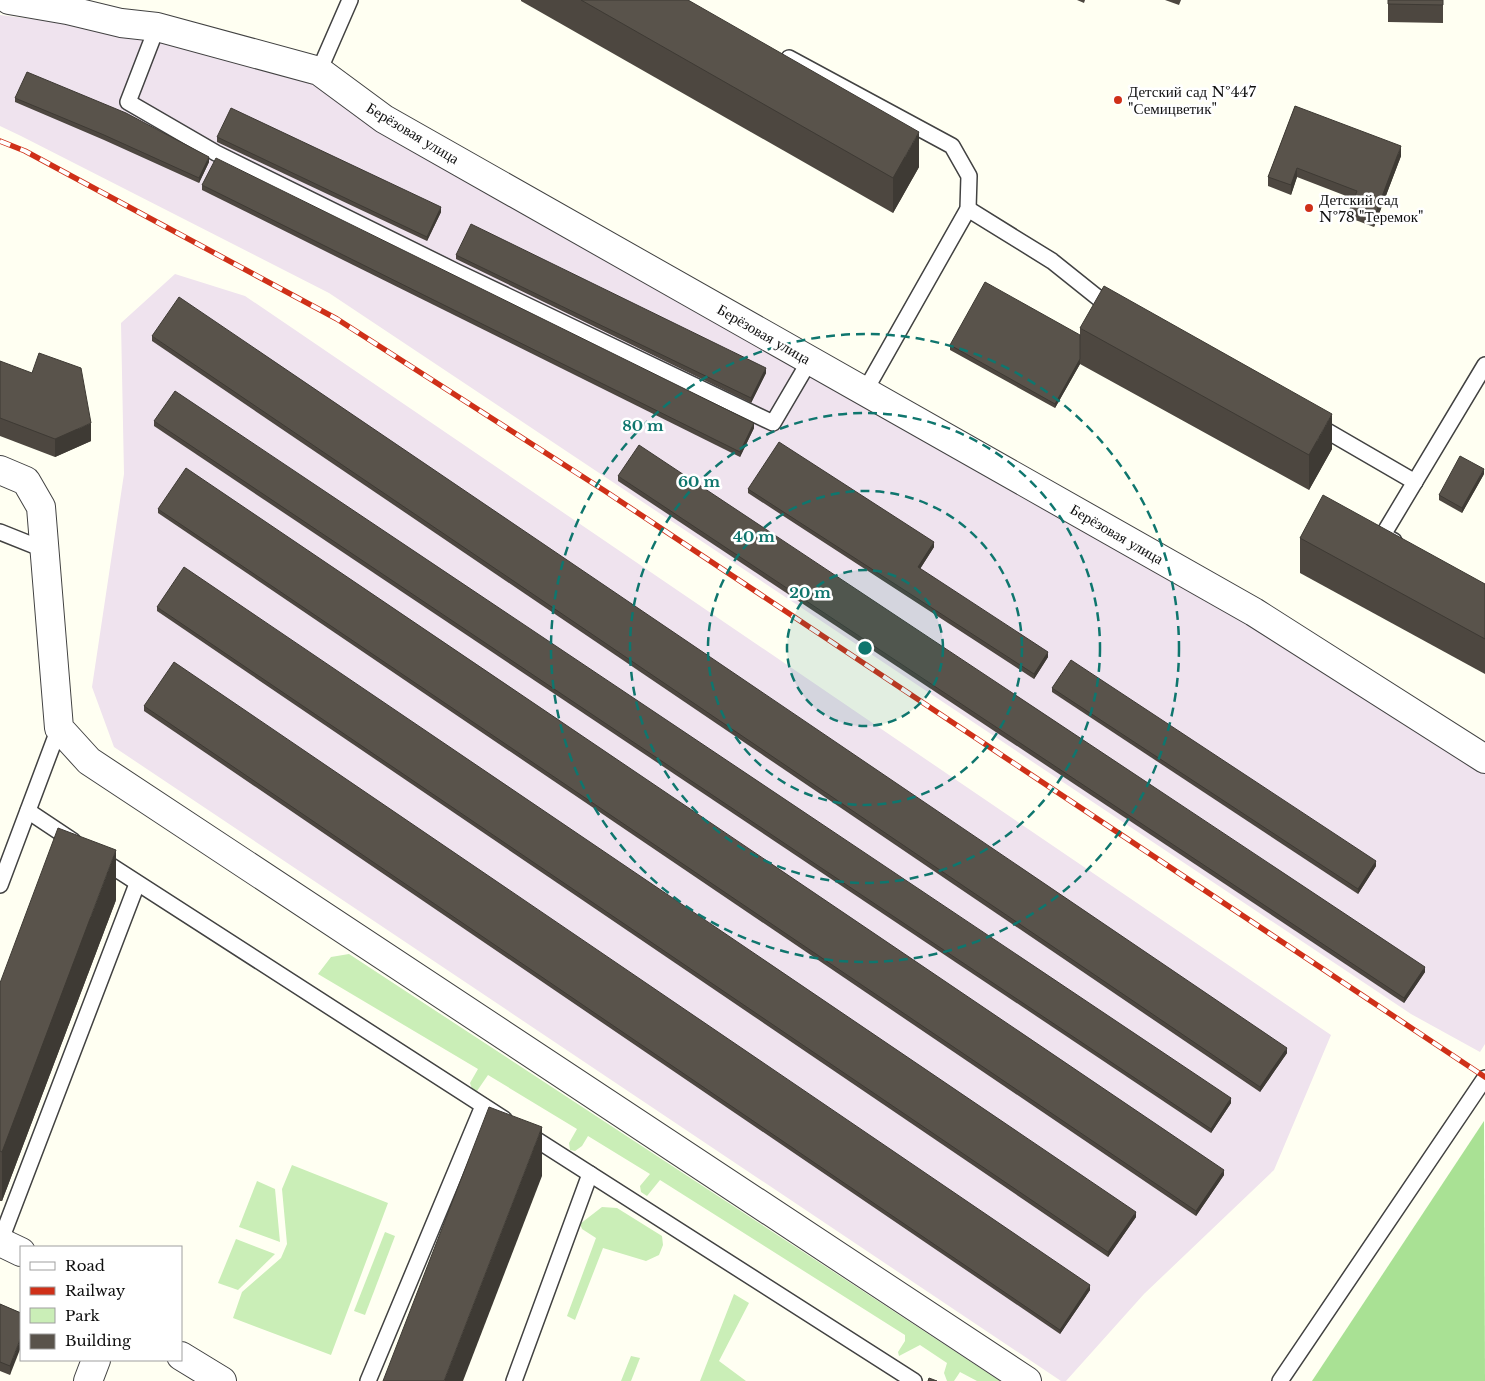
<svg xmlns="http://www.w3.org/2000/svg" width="1485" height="1381" font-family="'Libre Baskerville',serif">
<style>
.industrial{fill:#efe3ee}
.green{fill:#caeeb7}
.forest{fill:#a9e194}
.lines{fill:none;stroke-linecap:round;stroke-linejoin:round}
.service-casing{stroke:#424242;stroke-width:18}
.minor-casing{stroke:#424242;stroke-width:30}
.service{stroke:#fff;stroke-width:15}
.minor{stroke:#fff;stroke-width:28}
.rail-casing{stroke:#cf3018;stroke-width:5.5}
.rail{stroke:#fff;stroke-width:4;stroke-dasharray:11;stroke-linecap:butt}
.wall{fill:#4d4740}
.shaded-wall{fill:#3e3a34}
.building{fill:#59534b;stroke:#3e3a34}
.ring{fill:none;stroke:#0f766e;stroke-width:2.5;stroke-dasharray:9 6}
.poi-dot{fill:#cf3018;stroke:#fff;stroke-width:2}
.labels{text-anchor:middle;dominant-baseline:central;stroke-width:5;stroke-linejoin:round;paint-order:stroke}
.poi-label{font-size:15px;fill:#0f0f0f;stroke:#fff;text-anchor:start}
.street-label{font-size:15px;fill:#0f0f0f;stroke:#fff}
.centre{fill:#0f766e;stroke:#fff;stroke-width:2.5}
.ring-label{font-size:15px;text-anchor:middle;font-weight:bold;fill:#0f766e;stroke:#fff;stroke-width:5;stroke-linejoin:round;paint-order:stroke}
</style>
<rect width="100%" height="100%" fill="#fffff2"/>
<g class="industrial">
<path d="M 0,15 L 122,30 L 293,71 L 1249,620 L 1485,771 L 1485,1044 L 1480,1052 L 1411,1014 L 329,293 L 21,136 L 0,126 Z"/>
<path d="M 175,274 L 245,296 L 1331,1035 L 1274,1170 L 1144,1294 L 1066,1381 L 1061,1381 L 114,747 L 92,687 L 124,474 L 121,323 Z"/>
</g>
<g class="green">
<path d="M 349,954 L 1000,1381 L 977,1381 L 960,1372 L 954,1381 L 947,1381 L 944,1373 L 947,1363 L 920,1345 L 899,1356 L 898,1352 L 905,1341 L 905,1335 L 660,1180 L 647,1196 L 641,1192 L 640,1186 L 650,1174 L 588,1136 L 582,1146 L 575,1151 L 570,1150 L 569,1143 L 577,1129 L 488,1075 L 477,1091 L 472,1089 L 470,1083 L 478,1069 L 318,974 L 331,957 Z"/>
<path d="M 292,1165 L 388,1203 L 331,1355 L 233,1318 L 242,1292 L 281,1258 L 287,1244 L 282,1189 Z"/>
<path d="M 257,1181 L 275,1189 L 280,1242 L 239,1227 Z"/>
<path d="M 602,1207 L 617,1208 L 662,1236 L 663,1245 L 659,1255 L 646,1261 L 603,1248 L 575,1320 L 567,1316 L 596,1238 L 582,1229 L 580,1224 Z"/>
<path d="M 385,1232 L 395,1236 L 365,1315 L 354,1311 Z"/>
<path d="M 236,1239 L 275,1254 L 238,1290 L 218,1283 Z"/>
<path d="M 734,1294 L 749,1303 L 719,1361 L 746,1381 L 700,1381 Z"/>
<path d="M 631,1356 L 640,1358 L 631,1381 L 621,1381 Z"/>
</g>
<path class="forest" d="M 1484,1121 L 1485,1381 L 1312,1381 Z"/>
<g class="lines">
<g class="service-casing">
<g id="service">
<path d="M 157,27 L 128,102 L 216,153 L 457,272 L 773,423 L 810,360"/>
<path d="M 789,58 L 952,146 L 969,176 L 968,209 L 865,391"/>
<path d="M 319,71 L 350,0"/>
<path d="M 968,209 L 1052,261 L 1097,297 L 1115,308"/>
<path d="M 1315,424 L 1415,482"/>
<path d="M 0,532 L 45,550"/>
<path d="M 1394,541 L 1383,535 L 1485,365"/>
<path d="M 28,811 L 73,841"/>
<path d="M 99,858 L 504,1119"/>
<path d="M 0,885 L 59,728"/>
<path d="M 526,1133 L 914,1381"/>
<path d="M 0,1242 L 137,884"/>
<path d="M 368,1381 L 483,1106"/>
<path d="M 514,1381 L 590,1174"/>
<path d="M 1280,1381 L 1485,1078"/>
</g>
</g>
<g class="minor-casing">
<g id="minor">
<path d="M 9,0 L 67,10 L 121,23 L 157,27 L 319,71 L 384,119 L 1254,612 L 1485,759"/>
<path d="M 0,470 L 26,481 L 41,507 L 59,728 L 89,761 L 1027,1381"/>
<path d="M 0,1242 L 21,1252"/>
<path d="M 181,1356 L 222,1381"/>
<path d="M 88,1381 L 96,1360"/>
</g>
</g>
<use href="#service" class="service"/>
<use href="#minor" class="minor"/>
<g class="rail-casing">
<path id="rail" d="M 0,141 L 25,151 L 337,319 L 605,491 L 1485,1077"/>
</g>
<use href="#rail" class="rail"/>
</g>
<g class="wall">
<path d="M 521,0 L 688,0 L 919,167 L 893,213 L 521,1 Z"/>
<path d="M 1077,0 L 1085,0 L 1084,3 Z"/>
<path d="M 1165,0 L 1181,0 L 1179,5 Z"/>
<path d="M 1388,0 L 1443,0 L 1443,23 L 1388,22 Z"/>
<path d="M 15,98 L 209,162 L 199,183 L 104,140 L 15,102 Z"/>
<path d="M 1295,106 L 1401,156 L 1374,227 L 1350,218 L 1350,209 L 1354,199 L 1297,177 L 1291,195 L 1268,186 L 1268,177 Z"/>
<path d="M 217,137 L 441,212 L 427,241 L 217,142 Z"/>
<path d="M 202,185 L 754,428 L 740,457 L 202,190 Z"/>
<path d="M 456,255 L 766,373 L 751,403 L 456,259 Z"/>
<path d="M 1080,328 L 1332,449 L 1309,490 L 1080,364 L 1055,408 L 950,350 L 950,345 L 1080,335 Z"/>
<path d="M 152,336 L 1287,1053 L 1260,1092 L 152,341 Z"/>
<path d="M 0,361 L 91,441 L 55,457 L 0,436 Z"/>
<path d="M 154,421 L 1231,1103 L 1211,1133 L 154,426 Z"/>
<path d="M 1484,474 L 1462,513 L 1439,500 L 1439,495 Z"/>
<path d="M 618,476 L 1425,972 L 1404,1003 L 618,481 Z"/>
<path d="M 748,489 L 934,547 L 920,569 L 1048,657 L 1034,679 L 748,493 Z"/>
<path d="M 158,509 L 1224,1175 L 1196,1216 L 158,513 Z"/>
<path d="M 1300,538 L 1485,584 L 1485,674 L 1300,573 Z"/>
<path d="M 157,607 L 1136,1217 L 1108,1257 L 157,611 Z"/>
<path d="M 1052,688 L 1376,866 L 1358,894 L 1052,692 Z"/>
<path d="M 144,706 L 1090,1290 L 1060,1334 L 144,711 Z"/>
<path d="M 116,900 L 2,1201 L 0,1201 L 0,983 Z"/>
<path d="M 0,1304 L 21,1313 L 10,1375 L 0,1371 Z"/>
</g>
<g class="shaded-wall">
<path d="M 919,132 L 919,167 L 893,213 L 893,178 Z"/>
<path d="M 1401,146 L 1401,156 L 1374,227 L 1374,218 Z"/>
<path d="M 209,157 L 209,162 L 199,183 L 199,178 Z"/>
<path d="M 1297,168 L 1297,177 L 1291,195 L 1291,185 Z"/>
<path d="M 441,207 L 441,212 L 427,241 L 427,237 Z"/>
<path d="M 1080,359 L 1080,364 L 1055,408 L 1055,404 Z"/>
<path d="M 766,368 L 766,373 L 751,403 L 751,398 Z"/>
<path d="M 1332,414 L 1332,449 L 1309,490 L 1309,455 Z"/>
<path d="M 91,423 L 91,441 L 55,457 L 55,439 Z"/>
<path d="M 754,423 L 754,428 L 740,457 L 740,452 Z"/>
<path d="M 1484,469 L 1484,474 L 1462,513 L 1462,508 Z"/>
<path d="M 934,542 L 934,547 L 918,572 L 918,567 Z"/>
<path d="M 1048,652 L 1048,657 L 1034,679 L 1034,674 Z"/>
<path d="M 116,850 L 116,900 L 2,1201 L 2,1152 Z"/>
<path d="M 1376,861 L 1376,866 L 1358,894 L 1358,889 Z"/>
<path d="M 1425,967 L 1425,972 L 1404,1003 L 1404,998 Z"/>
<path d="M 1287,1048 L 1287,1053 L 1260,1092 L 1260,1087 Z"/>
<path d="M 1231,1098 L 1231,1103 L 1211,1133 L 1211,1129 Z"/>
<path d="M 542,1127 L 542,1176 L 463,1381 L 444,1381 Z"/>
<path d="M 1224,1170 L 1224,1175 L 1196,1216 L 1196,1211 Z"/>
<path d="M 1136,1212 L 1136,1217 L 1108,1257 L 1108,1252 Z"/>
<path d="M 1090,1285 L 1090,1290 L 1060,1334 L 1060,1330 Z"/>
<path d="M 21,1337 L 21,1347 L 10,1375 L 10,1366 Z"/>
</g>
<g class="building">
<path d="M 581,0 L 688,0 L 919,132 L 893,178 Z"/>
<path d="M 1388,0 L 1443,0 L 1443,5 L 1388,4 Z"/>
<path d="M 27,72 L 126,113 L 209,157 L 199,178 L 104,135 L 15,98 Z"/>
<path d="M 1295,106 L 1401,146 L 1374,218 L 1350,209 L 1357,191 L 1297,168 L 1291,185 L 1268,177 Z"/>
<path d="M 231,108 L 441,207 L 427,237 L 217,137 Z"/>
<path d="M 216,158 L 754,423 L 740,452 L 202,185 Z"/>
<path d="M 471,224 L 766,368 L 751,398 L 456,255 Z"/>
<path d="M 985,282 L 1080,335 L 1080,359 L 1055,404 L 950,345 Z"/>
<path d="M 1104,286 L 1332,414 L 1309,455 L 1080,328 Z"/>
<path d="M 179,297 L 1287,1048 L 1260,1087 L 152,336 Z"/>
<path d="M 39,353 L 81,368 L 91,423 L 55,439 L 0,418 L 0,361 L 32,373 Z"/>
<path d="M 175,391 L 1231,1098 L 1211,1129 L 154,421 Z"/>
<path d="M 779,442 L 934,542 L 918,567 L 1048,652 L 1034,674 L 748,489 Z"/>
<path d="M 639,445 L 1425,967 L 1404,998 L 618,476 Z"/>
<path d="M 1460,456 L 1484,469 L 1462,508 L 1439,495 Z"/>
<path d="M 186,468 L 1224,1170 L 1196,1211 L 158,509 Z"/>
<path d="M 1323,495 L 1485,584 L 1485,639 L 1300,538 Z"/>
<path d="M 184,567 L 1136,1212 L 1108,1252 L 157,607 Z"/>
<path d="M 1071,660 L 1376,861 L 1358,889 L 1052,688 Z"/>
<path d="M 174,662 L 1090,1285 L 1060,1330 L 144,706 Z"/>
<path d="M 58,828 L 116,850 L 2,1152 L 0,1151 L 0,983 Z"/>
<path d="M 489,1107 L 542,1127 L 444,1381 L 383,1381 Z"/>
<path d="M 0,1304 L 21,1313 L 21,1337 L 10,1366 L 0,1362 Z"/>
<path d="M 929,1378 L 937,1381 L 928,1381 Z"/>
</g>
<circle cx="865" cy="648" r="78" fill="#0f766e" fill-opacity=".12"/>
<g class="ring">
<circle cx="865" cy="648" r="78"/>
<circle cx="865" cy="648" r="157"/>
<circle cx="865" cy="648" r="235"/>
<circle cx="865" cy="648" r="314"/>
</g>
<g class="poi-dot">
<circle cx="1118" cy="100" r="5"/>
<circle cx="1309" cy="208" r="5"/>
</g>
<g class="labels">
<g class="poi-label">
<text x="1128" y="91">Детский сад №447<tspan x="1128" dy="17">"Семицветик"</tspan></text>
<text x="1319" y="199">Детский сад<tspan x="1319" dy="17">№78 "Теремок"</tspan></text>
</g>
<g class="street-label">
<text transform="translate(413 133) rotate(31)">Берёзовая улица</text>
<text transform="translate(764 334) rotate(30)">Берёзовая улица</text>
<text transform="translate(1117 534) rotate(30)">Берёзовая улица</text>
</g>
</g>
<circle cx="865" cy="648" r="8" class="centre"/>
<g class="ring-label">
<text x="643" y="431">80 m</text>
<text x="699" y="487">60 m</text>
<text x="754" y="542">40 m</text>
<text x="810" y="598">20 m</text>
</g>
<rect x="20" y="1246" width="162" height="115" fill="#ffffff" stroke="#9f9f9f"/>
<rect x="30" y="1262" width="25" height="8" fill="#ffffff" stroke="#9f9f9f"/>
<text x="65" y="1271" font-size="15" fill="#0f0f0f">Road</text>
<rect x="30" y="1287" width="25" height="8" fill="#cf3018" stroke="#9f9f9f"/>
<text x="65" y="1296" font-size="15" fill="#0f0f0f">Railway</text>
<rect x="30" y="1308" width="25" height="15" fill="#caeeb7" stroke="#9f9f9f"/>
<text x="65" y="1321" font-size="15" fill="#0f0f0f">Park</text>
<rect x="30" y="1334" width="25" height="15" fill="#59534b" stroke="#9f9f9f"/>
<text x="65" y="1346" font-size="15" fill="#0f0f0f">Building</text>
</svg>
